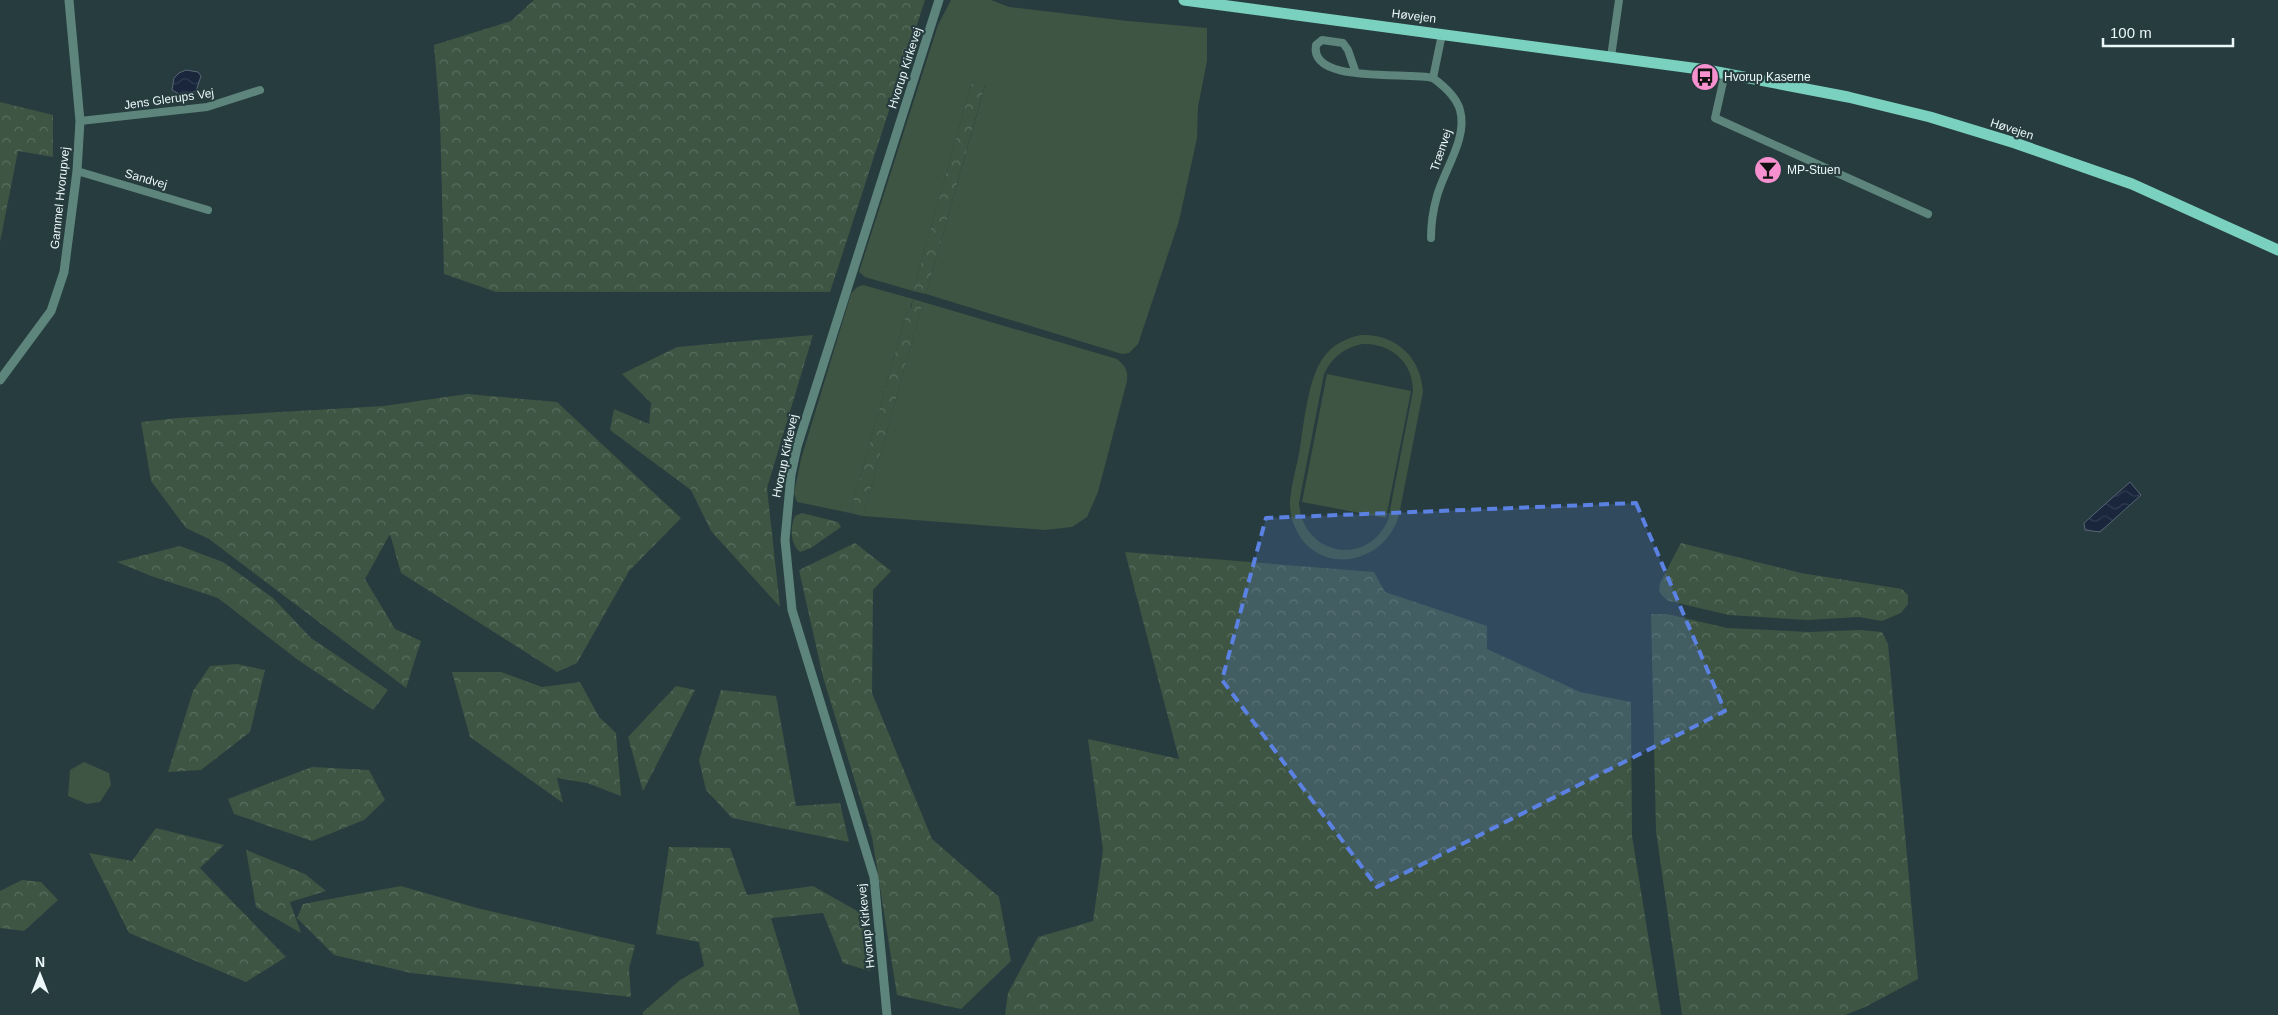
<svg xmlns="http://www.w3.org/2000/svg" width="2278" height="1015" font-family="Helvetica,sans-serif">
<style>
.grass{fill:#3e5543;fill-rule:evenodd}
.forest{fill:url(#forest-crowns)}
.water{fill:url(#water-waves);stroke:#596575}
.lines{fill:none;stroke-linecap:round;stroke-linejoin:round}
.minor{stroke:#5d857c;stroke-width:8}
.tertiary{stroke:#5d857c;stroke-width:9}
.primary{stroke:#7bd1bf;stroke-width:11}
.marked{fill:#5b81e2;fill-opacity:0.2;stroke:#5b81e2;stroke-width:4;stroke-dasharray:10 6;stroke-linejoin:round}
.labels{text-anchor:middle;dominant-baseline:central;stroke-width:4.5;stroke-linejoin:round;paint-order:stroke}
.street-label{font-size:12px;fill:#ebf7f9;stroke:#273c3e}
.poi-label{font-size:12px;fill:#ebf7f9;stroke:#273c3e;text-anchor:start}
</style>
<defs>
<pattern id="forest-crowns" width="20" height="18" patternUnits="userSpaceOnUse" patternTransform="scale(1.25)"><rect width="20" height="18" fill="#3e5543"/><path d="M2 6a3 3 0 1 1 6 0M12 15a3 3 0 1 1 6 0" fill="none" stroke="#5a6e5f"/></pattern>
<pattern id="water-waves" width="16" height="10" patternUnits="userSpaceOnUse" patternTransform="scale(1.25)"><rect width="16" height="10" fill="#1a263c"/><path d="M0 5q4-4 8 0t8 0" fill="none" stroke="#303c4f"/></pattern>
</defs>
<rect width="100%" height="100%" fill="#273c3e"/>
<g class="grass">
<path d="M 951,0 L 991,0 L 1009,7 L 1128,21 L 1207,28 L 1207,61 L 1198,107 L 1197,138 L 1179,221 L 1138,344 L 1129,353 L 1122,354 L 926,294 L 985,86 L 972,82 L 913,291 L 865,277 L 859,272 L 938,25 Z"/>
<path d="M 863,285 L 913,299 L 910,308 L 908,308 L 850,513 L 797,502 L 794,493 L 801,459 L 851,294 L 857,287 Z"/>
<path d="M 923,302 L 1117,359 C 1125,366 1128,370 1127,381 L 1098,492 L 1087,517 L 1072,527 L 1045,530 L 863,516 Z"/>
<path d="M 1361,335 C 1396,334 1421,357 1423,392 L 1399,515 C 1385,566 1315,578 1294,525 C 1291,518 1290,510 1290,502 C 1291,486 1296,469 1299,454 C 1304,426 1307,381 1323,358 C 1332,345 1346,338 1361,335 ZM 1362,344 C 1391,343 1413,362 1413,391 L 1388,520 C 1367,568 1302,555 1299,503 L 1324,374 C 1332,357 1344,348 1362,344 Z"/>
<path d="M 1327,374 L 1411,391 L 1386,518 L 1302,502 Z"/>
<path d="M 84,762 L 109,773 L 111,785 L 100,802 L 87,804 L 68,796 L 70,770 Z"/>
</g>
<g class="forest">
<path d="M 534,0 L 925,0 L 830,292 L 496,292 L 444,274 L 440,118 L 434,45 L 511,21 Z"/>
<path d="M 972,82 L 985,85 L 926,294 L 913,291 Z"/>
<path d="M 0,102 L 53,115 L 53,157 L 18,151 L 0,242 Z"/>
<path d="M 913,299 L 923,302 L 863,516 L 850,513 L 908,308 L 911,308 Z"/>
<path d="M 813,335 L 767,488 L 780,607 L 711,531 L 691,490 L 610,430 L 614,409 L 649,424 L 651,403 L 622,374 L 677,347 Z"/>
<path d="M 467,394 L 557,402 L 681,518 L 629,571 L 577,663 L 557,672 L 401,573 L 390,534 L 365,579 L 395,629 L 421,641 L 406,688 L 209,539 L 186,528 L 151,481 L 141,422 L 178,418 L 384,406 Z"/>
<path d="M 802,513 L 838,522 L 841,527 L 811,548 L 800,552 C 790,544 790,527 795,516 Z"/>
<path d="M 855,543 L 891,571 L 873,590 L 872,693 L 932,839 L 999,897 L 1011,961 L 961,1009 L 897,995 L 872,837 L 823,677 L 799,570 Z"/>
<path d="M 1681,543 L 1801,573 L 1902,589 L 1908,595 L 1908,604 L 1901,613 L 1882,621 L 1859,617 L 1807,620 L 1729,615 L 1669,601 C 1661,596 1658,592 1660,583 Z"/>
<path d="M 180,546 L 223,562 L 273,598 L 311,638 L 388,690 L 373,710 L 298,660 L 218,598 L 151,576 L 117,562 Z"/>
<path d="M 1125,552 L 1374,572 L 1385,592 L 1487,626 L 1487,649 L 1580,692 L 1631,702 L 1632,836 L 1661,1015 L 1005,1015 L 1008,993 L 1038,937 L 1093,921 L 1103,850 L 1088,739 L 1179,759 Z"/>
<path d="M 1651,614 L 1667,614 L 1727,628 L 1809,632 L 1860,630 L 1882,632 L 1888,644 L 1918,979 L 1865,1007 L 1845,1015 L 1682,1015 L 1656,831 Z"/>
<path d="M 237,664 L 265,670 L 250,732 L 201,770 L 168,772 L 193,691 L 210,666 Z"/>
<path d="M 452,672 L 501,672 L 542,687 L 580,682 L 599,717 L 616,733 L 621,796 L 587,783 L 557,778 L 563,803 L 470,737 Z"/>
<path d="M 676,686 L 695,690 L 643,791 L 628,737 Z"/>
<path d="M 721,690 L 776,696 L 796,806 L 840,803 L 849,842 L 732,818 L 706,790 L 699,760 Z"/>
<path d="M 312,767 L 369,770 L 385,800 L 364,820 L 312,841 L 234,814 L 228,799 Z"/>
<path d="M 156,828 L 224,845 L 200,868 L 286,957 L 246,982 L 129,933 L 89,853 L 132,861 Z"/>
<path d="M 669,847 L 730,848 L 747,895 L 813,886 L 866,916 L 870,971 L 843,963 L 823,913 L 771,918 L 800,1015 L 643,1015 L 643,1012 L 680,980 L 704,966 L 699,942 L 656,934 Z"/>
<path d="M 246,850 L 305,874 L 326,891 L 290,902 L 301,933 L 256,907 Z"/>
<path d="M 22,880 L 41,882 L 58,900 L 24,931 L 0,928 L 0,891 Z"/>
<path d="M 401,886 L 477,908 L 635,945 L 629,969 L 631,997 L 411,973 L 334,955 L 297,918 L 303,904 Z"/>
</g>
<g class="water">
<path d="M 186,70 L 198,72 L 201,76 L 196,91 L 183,96 L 172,90 L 174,78 L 179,73 Z"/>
<path d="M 2130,482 L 2141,495 L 2100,532 L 2085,530 L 2084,523 Z"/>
</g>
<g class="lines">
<g class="minor">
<path d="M 1611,57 L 1619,0"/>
<path d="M 1356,73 L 1348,50 L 1343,43 L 1322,40 L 1316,45 C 1309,85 1409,71 1433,78 C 1444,86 1456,96 1460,110 C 1468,138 1444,170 1437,196 C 1433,210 1431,224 1431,238"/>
<path d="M 1725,73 L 1715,118 L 1928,214"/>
<path d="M 1433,78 L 1442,34"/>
<path d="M 80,121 L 207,107 L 260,90"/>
<path d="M 77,171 L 208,210"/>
</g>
<g class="tertiary">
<path d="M 0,380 L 51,311 L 64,272 L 77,171 L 80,121 L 69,0"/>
<path d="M 887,1015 L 874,877 L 792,610 L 785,540 L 791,475 L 797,447 L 939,0"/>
</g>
<path class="primary" d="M 1184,0 L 1707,70 L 1848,97 L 1930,117 L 2015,143 L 2132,184 L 2278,250"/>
</g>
<path class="marked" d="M 1636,503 L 1725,711 L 1377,887 L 1222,680 L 1266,518 Z"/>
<defs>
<g id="bus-disc" transform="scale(1.4375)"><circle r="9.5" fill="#f690cf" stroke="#273c3e"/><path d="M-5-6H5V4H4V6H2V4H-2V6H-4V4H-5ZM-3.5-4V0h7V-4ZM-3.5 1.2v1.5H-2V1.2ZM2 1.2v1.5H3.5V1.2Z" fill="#111"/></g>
<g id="bar-disc" transform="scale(1.4375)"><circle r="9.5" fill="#f690cf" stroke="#273c3e"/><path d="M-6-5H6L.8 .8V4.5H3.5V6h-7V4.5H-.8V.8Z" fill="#111"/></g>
</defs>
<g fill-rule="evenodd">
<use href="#bus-disc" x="1705" y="77"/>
<use href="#bar-disc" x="1768" y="170"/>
</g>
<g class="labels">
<g class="street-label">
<text transform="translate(1414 16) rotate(7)">Høvejen</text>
<text transform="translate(905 68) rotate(-72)">Hvorup Kirkevej</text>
<text transform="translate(169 99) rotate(-8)">Jens Glerups Vej</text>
<text transform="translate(2012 129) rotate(18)">Høvejen</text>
<text transform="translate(1441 150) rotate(-71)">Trænvej</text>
<text transform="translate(146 179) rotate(16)">Sandvej</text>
<text transform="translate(60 198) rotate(-84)">Gammel Hvorupvej</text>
<text transform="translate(785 456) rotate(-78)">Hvorup Kirkevej</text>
<text transform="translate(866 926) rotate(-96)">Hvorup Kirkevej</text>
</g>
<g class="poi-label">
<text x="1724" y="77">Hvorup Kaserne</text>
<text x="1787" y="170">MP-Stuen</text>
</g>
</g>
<g transform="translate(40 975)" stroke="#273c3e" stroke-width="4" paint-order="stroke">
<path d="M0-4L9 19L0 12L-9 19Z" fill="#ebf7f9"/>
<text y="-8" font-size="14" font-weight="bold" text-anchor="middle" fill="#ebf7f9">N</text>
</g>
<path d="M2103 38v8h130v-8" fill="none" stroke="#ebf7f9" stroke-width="2.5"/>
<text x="2110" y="38" font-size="15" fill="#ebf7f9" stroke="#273c3e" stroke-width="4" paint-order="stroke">100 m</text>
</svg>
